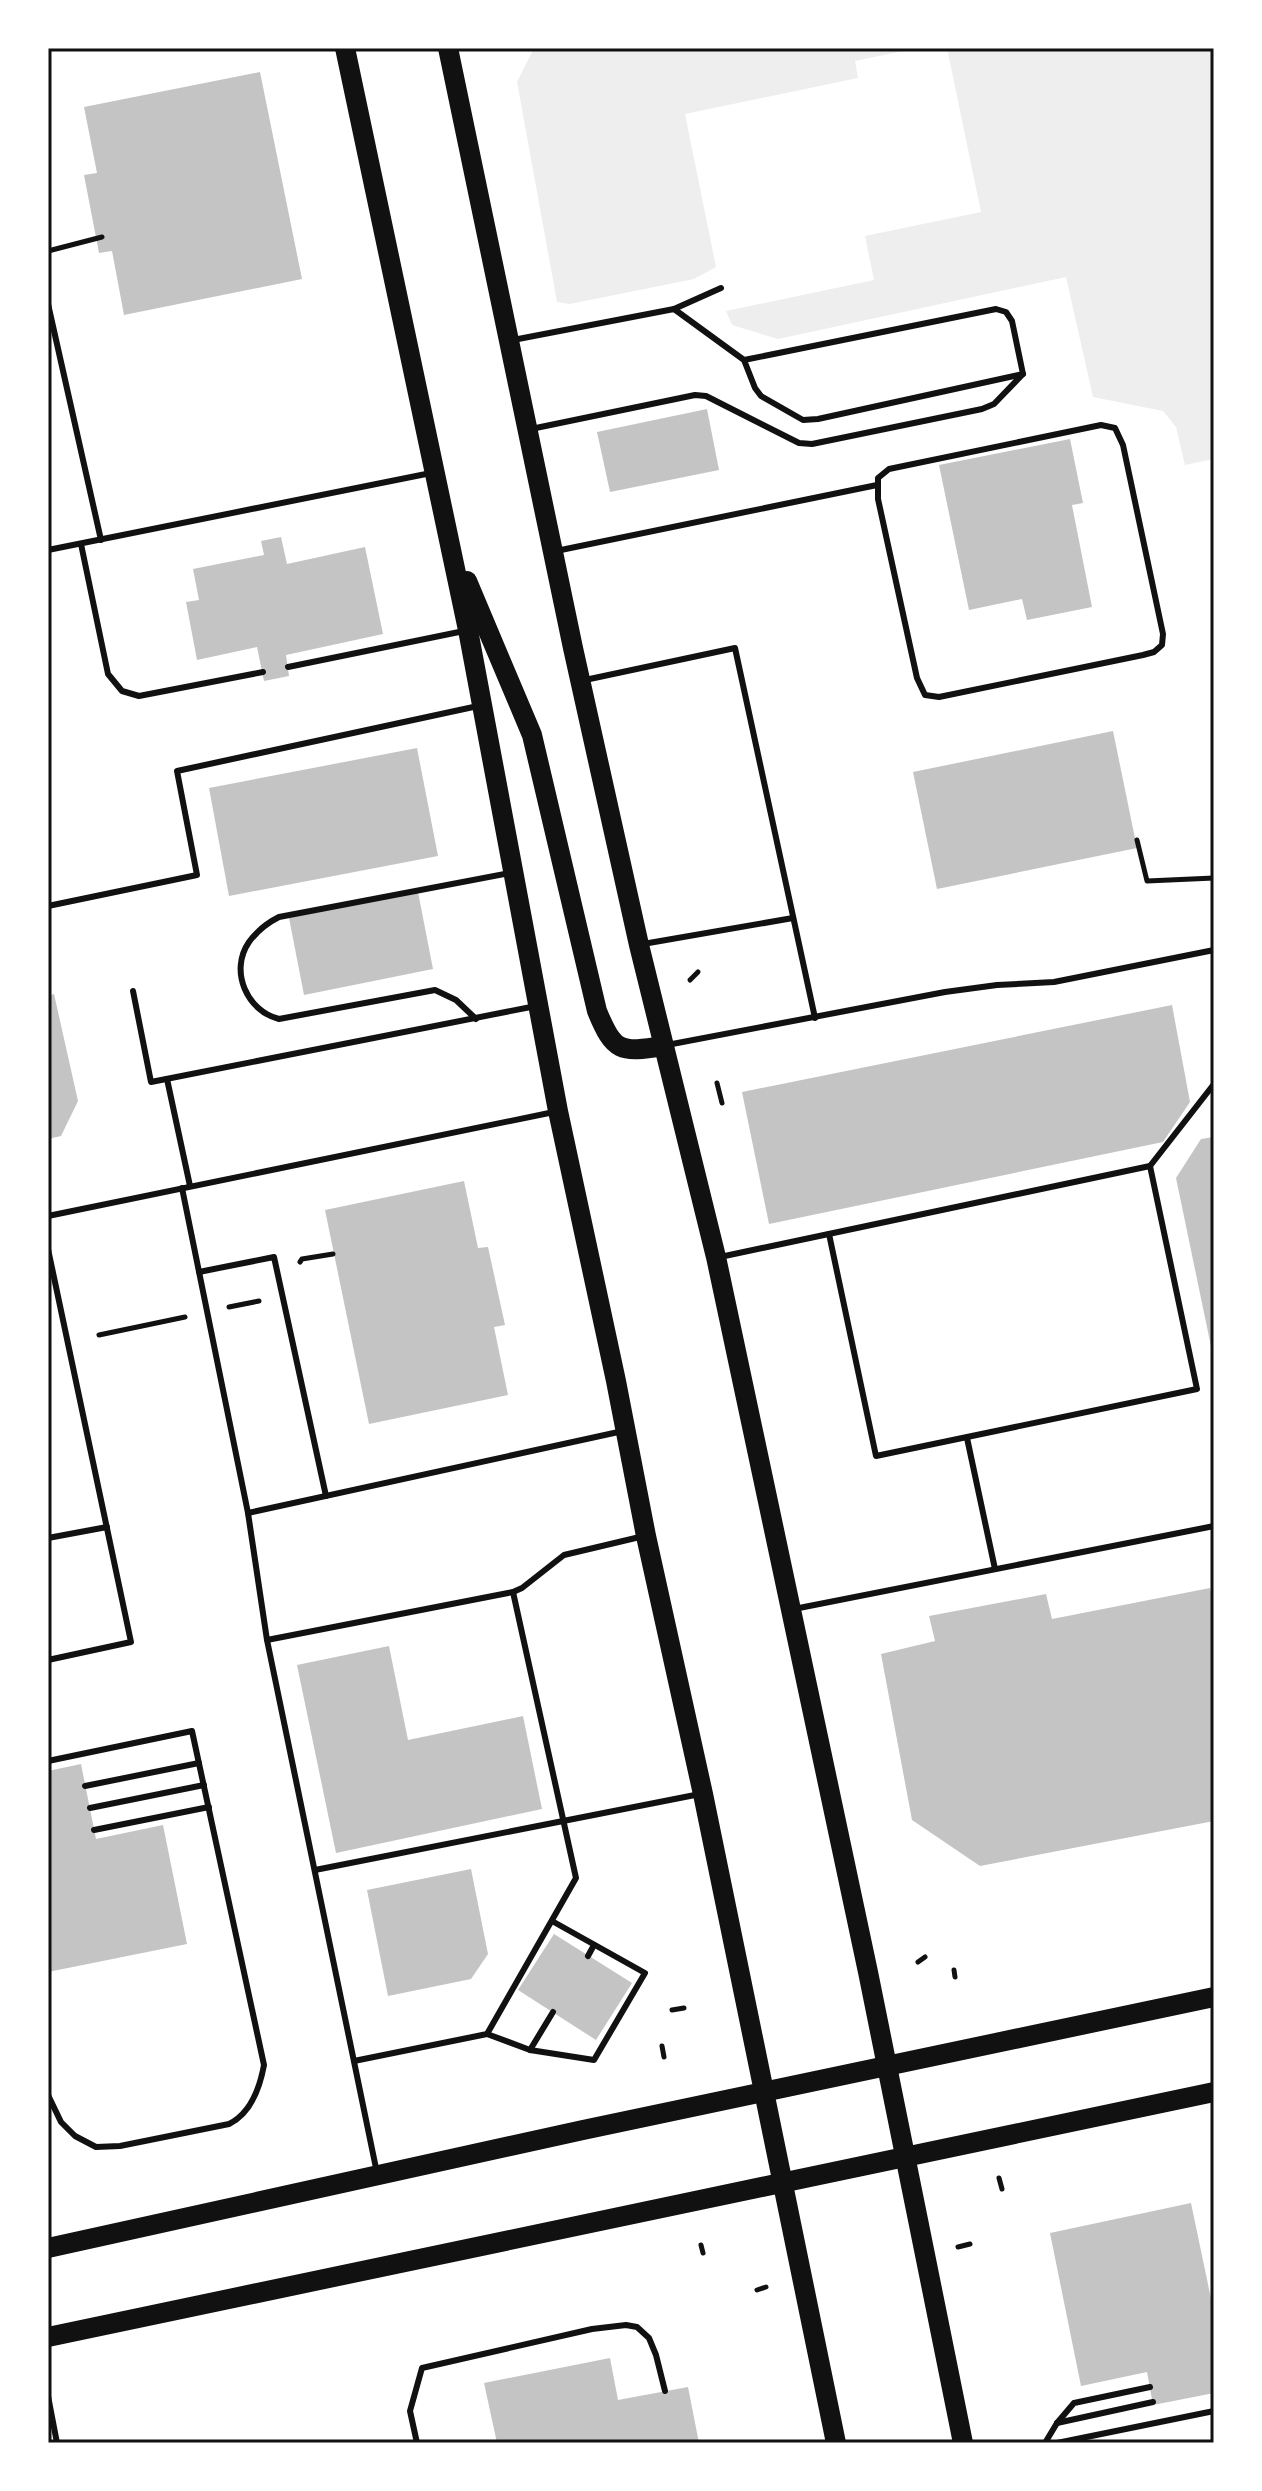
<svg xmlns="http://www.w3.org/2000/svg" width="1262" height="2491" font-family="Roboto,sans-serif">
<style>
.green{fill:#eee}
.building{fill:#c4c4c4}
.lines{fill:none;stroke-linecap:round;stroke-linejoin:round}
.path{stroke:#111;stroke-width:5}
.service{stroke:#111;stroke-width:6}
.primary{stroke:#111;stroke-width:20}
.neatline{fill:none;stroke:#111;stroke-width:3}
</style>
<rect width="100%" height="100%" fill="#fff"/>
<g class="green">
<path d="M 534,48 L 918,48 L 855,61 L 858,78 L 685,114 L 716,267 L 694,279 L 570,304 L 557,302 L 517,82 Z"/>
<path d="M 947,48 L 1214,48 L 1214,459 L 1185,465 L 1176,427 L 1163,411 L 1093,397 L 1066,277 L 778,339 L 732,325 L 726,311 L 874,280 L 865,236 L 981,212 Z"/>
</g>
<g class="building">
<path d="M 260,72 L 302,279 L 124,315 L 112,251 L 99,253 L 84,175 L 97,173 L 84,107 Z"/>
<path d="M 707,409 L 719,470 L 610,492 L 597,432 Z"/>
<path d="M 1070,439 L 1083,503 L 1072,505 L 1092,607 L 1027,620 L 1022,599 L 969,610 L 939,465 Z"/>
<path d="M 281,537 L 287,564 L 365,547 L 383,634 L 286,655 L 289,676 L 264,681 L 257,647 L 197,660 L 186,602 L 199,600 L 193,569 L 264,555 L 261,541 Z"/>
<path d="M 1113,731 L 1137,848 L 937,889 L 913,772 Z"/>
<path d="M 417,748 L 438,856 L 229,896 L 209,788 Z"/>
<path d="M 418,892 L 433,969 L 304,995 L 289,918 Z"/>
<path d="M 54,994 L 78,1101 L 61,1136 L 48,1139 L 48,996 Z"/>
<path d="M 1172,1005 L 1190,1102 L 1163,1142 L 769,1224 L 742,1092 Z"/>
<path d="M 1214,1137 L 1214,1356 L 1213,1356 L 1176,1178 L 1201,1139 Z"/>
<path d="M 464,1181 L 478,1248 L 488,1247 L 505,1325 L 494,1327 L 508,1395 L 369,1424 L 325,1210 Z"/>
<path d="M 1210,1588 L 1214,1608 L 1214,1821 L 980,1866 L 912,1820 L 881,1654 L 935,1641 L 929,1616 L 1046,1594 L 1052,1619 Z"/>
<path d="M 389,1646 L 408,1740 L 523,1716 L 542,1809 L 336,1853 L 297,1665 Z"/>
<path d="M 81,1764 L 96,1839 L 163,1825 L 187,1944 L 48,1972 L 48,1771 Z"/>
<path d="M 471,1869 L 488,1954 L 471,1979 L 388,1996 L 367,1890 Z"/>
<path d="M 554,1934 L 632,1983 L 596,2040 L 518,1990 Z"/>
<path d="M 1191,2203 L 1214,2313 L 1214,2393 L 1153,2405 L 1147,2372 L 1081,2386 L 1050,2233 Z"/>
<path d="M 610,2358 L 618,2400 L 688,2387 L 699,2443 L 497,2443 L 484,2383 Z"/>
</g>
<g class="lines">
<g class="path">
<path d="M 48,251 L 102,237"/>
<path d="M 1137,840 L 1147,881 L 1214,878"/>
<path d="M 690,980 L 698,972"/>
<path d="M 717,1083 L 722,1103"/>
<path d="M 300,1262 L 302,1259 L 333,1254"/>
<path d="M 229,1307 L 259,1301"/>
<path d="M 99,1335 L 185,1317"/>
<path d="M 918,1962 L 925,1957"/>
<path d="M 954,1970 L 955,1977"/>
<path d="M 672,2010 L 684,2008"/>
<path d="M 662,2046 L 664,2057"/>
<path d="M 999,2178 L 1002,2189"/>
<path d="M 701,2245 L 703,2253"/>
<path d="M 958,2247 L 970,2244"/>
<path d="M 757,2290 L 766,2287"/>
</g>
<g class="service">
<path d="M 48,304 L 101,540"/>
<path d="M 674,309 L 721,288"/>
<path d="M 513,340 L 674,309 L 744,360 L 755,388 L 761,396 L 803,420 L 818,419 L 1023,374 L 1012,321 L 1006,312 L 996,309 L 744,360"/>
<path d="M 1101,425 L 1115,428 L 1123,445 L 1163,634 L 1162,645 L 1154,652 L 1143,655 L 939,697 L 925,695 L 917,678 L 878,499 L 878,478 L 889,469 Z"/>
<path d="M 531,429 L 695,395 L 706,396 L 799,443 L 812,444 L 982,409 L 994,404 L 1023,374"/>
<path d="M 81,544 L 108,674 L 122,691 L 139,696 L 263,672"/>
<path d="M 48,550 L 431,473"/>
<path d="M 556,551 L 877,485"/>
<path d="M 288,667 L 464,631"/>
<path d="M 585,680 L 735,648 L 815,1018"/>
<path d="M 48,906 L 197,875 L 177,771 L 478,706"/>
<path d="M 643,944 L 793,918"/>
<path d="M 133,991 L 151,1082 L 536,1006"/>
<path d="M 476,1019 L 456,1000 L 435,990 L 279,1019 C 247,1011 229,971 249,942 C 257,931 267,923 279,917 L 510,873"/>
<path d="M 667,1045 L 945,992 L 997,985 L 1054,982 L 1214,950"/>
<path d="M 167,1079 L 190,1186"/>
<path d="M 182,1188 L 248,1513 L 267,1640 L 377,2173"/>
<path d="M 48,1216 L 554,1112"/>
<path d="M 829,1234 L 876,1456 L 1197,1389 L 1150,1166"/>
<path d="M 48,1249 L 131,1642 L 48,1660"/>
<path d="M 720,1257 L 1150,1166 L 1214,1084"/>
<path d="M 199,1272 L 274,1257 L 326,1496"/>
<path d="M 967,1438 L 995,1569"/>
<path d="M 248,1513 L 623,1431"/>
<path d="M 48,1538 L 107,1527"/>
<path d="M 794,1609 L 1214,1526"/>
<path d="M 267,1640 L 513,1592 L 522,1588 L 564,1555 L 644,1536"/>
<path d="M 48,1761 L 192,1731 L 264,2065 C 260,2087 251,2113 229,2124 L 120,2146 L 96,2147 L 75,2136 L 61,2122 L 48,2095"/>
<path d="M 85,1786 L 199,1763"/>
<path d="M 90,1808 L 204,1785"/>
<path d="M 94,1830 L 209,1807"/>
<path d="M 315,1870 L 700,1794"/>
<path d="M 588,1956 L 594,1945"/>
<path d="M 487,2034 L 530,2050 L 594,2060 L 645,1973 L 552,1921"/>
<path d="M 530,2050 L 553,2012"/>
<path d="M 354,2061 L 487,2034 L 576,1878 L 513,1592"/>
<path d="M 48,2396 L 57,2443"/>
<path d="M 1057,2423 L 1153,2402"/>
<path d="M 417,2443 L 410,2411 L 422,2368 L 592,2329 L 626,2325 L 637,2327 L 649,2338 L 656,2355 L 665,2391"/>
<path d="M 1045,2443 L 1057,2423 L 1074,2403 L 1150,2387"/>
<path d="M 1057,2443 L 1214,2411"/>
</g>
<g class="primary">
<path d="M 345,48 L 468,630 L 558,1111 L 616,1381 L 646,1536 L 703,1794 L 836,2443"/>
<path d="M 448,48 L 573,648 L 639,945 L 716,1257 L 868,1972 L 963,2443"/>
<path d="M 467,581 L 532,735 L 597,1011 C 614,1052 620,1053 664,1046"/>
<path d="M 48,2248 L 583,2130 L 1214,1997"/>
<path d="M 48,2337 L 1214,2092"/>
</g>
</g>
<rect width="1262" height="2491" fill="none" stroke="#ffffff" stroke-width="100"/>
<rect x="50" y="50" width="1162" height="2391" class="neatline"/>
</svg>
